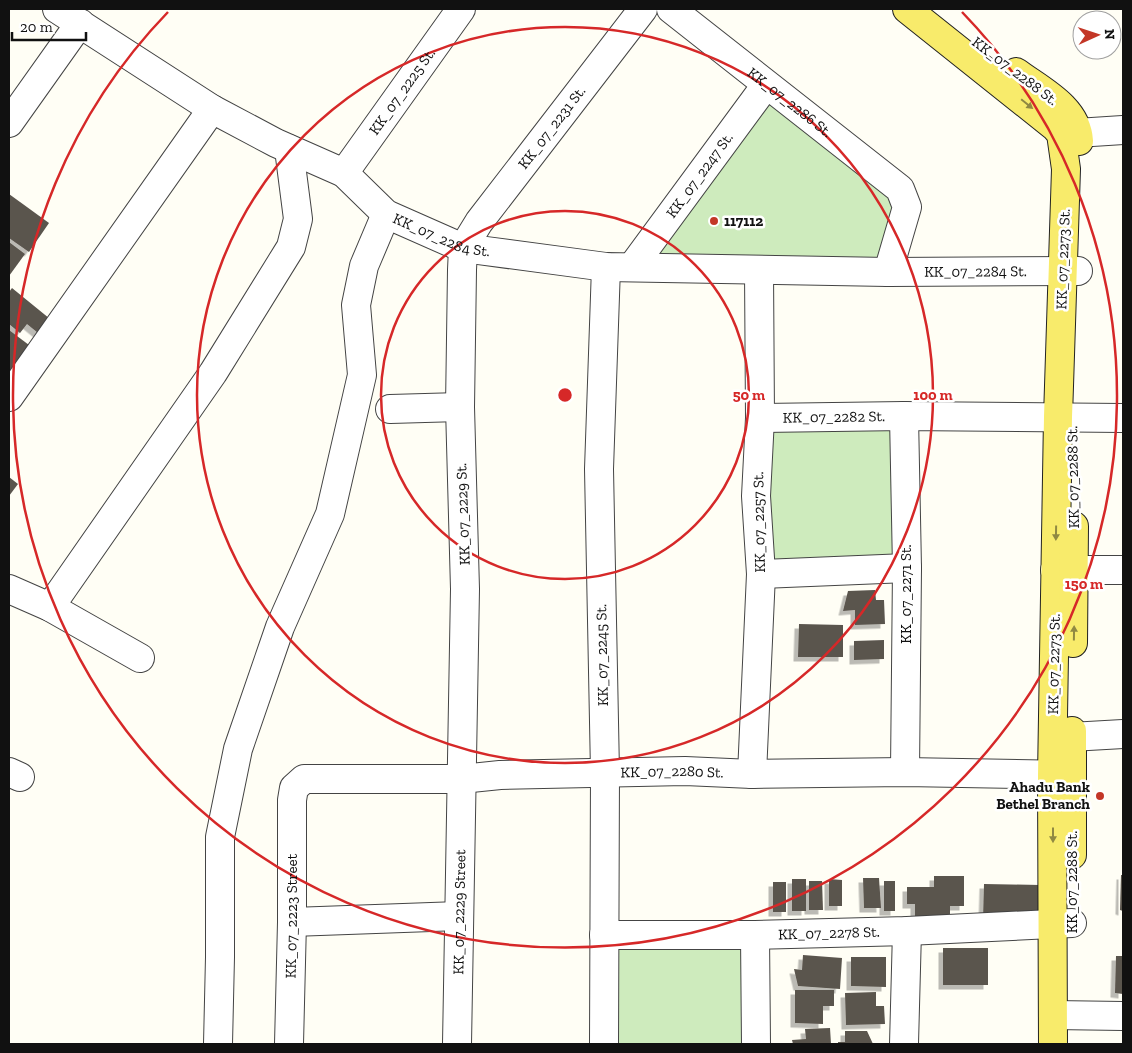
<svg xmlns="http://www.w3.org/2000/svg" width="1132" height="1053" font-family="'Zilla Slab',serif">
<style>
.green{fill:#ceebbd}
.building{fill:#5a544d;filter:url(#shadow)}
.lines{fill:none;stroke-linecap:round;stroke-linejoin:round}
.street-casing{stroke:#444;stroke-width:30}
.primary-casing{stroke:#222;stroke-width:30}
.street{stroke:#fff;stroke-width:28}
.primary{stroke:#f8eb6b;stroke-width:28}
.oneway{fill:#908942}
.ring{fill:none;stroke:#d62828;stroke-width:2.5}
.poi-dot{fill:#c33727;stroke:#fff;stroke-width:2}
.labels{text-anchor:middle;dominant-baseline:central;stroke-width:5;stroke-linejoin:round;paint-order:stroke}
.street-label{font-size:15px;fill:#111;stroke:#fff}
.poi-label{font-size:15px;font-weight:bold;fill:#111;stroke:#fff;text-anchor:start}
.centre{fill:#d62828;stroke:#fff;stroke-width:2.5}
.ring-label{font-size:15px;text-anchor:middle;font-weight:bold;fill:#d62828;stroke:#fff;stroke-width:5;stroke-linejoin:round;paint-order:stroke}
</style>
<defs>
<filter id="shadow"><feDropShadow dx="-4.5" dy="4.5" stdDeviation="0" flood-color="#0004"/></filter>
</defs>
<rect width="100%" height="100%" fill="#fffef5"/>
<g class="green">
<path d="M 766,85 L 906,200 L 888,272 L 632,267 Z"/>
<path d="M 904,416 L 907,568 L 761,574 L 760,418 Z"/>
<path d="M 604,935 L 755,935 L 756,1044 L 604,1044 Z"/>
</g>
<g class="building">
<path d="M 9,194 L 49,223 L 29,252 L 9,238 Z"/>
<path d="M 9,242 L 25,254 L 9,276 Z"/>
<path d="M 12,288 L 55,323 L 43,337 L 27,324 L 20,333 L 9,324 L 9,292 Z"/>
<path d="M 9,330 L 33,348 L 14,375 L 9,371 Z"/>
<path d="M 9,477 L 18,484 L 9,496 Z"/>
<path d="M 875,590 L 876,600 L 884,600 L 885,624 L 855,625 L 855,610 L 843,611 L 848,591 Z"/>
<path d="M 799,624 L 843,625 L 843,657 L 798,657 Z"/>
<path d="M 884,640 L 884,659 L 854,660 L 854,641 Z"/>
<path d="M 1121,875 L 1123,875 L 1123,911 L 1120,910 Z"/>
<path d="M 934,876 L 964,876 L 964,906 L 950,906 L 950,916 L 915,916 L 915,904 L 907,904 L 907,887 L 934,887 Z"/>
<path d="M 863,878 L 879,878 L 881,908 L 864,908 Z"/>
<rect x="792" y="879" width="14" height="32"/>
<path d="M 829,879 L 842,880 L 842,906 L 829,906 Z"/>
<path d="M 809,881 L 822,881 L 823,910 L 809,910 Z"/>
<rect x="884" y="881" width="11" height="30"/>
<rect x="773" y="882" width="13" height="30"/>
<path d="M 984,884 L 1040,885 L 1039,920 L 983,920 Z"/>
<rect x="943" y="948" width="45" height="37"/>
<path d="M 803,955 L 842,958 L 840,989 L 798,986 L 794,969 L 802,970 Z"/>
<path d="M 1116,956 L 1123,956 L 1123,994 L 1115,993 Z"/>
<path d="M 851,957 L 886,957 L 886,987 L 851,986 Z"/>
<path d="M 795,990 L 834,990 L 834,1006 L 823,1006 L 823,1024 L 795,1023 Z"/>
<path d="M 876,992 L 876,1006 L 884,1006 L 885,1024 L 846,1025 L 845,993 Z"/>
<path d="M 830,1028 L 831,1044 L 793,1044 L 792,1040 L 806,1039 L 805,1029 Z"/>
<path d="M 845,1031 L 867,1031 L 873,1044 L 838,1044 L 838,1042 L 845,1042 Z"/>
</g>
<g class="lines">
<g class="street-casing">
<g id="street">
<path id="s1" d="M 57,9 L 212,109 L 276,143 L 344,173 L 386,214 L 463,248 L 606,267 L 888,272 L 1078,271"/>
<path id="s2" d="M 671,9 L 900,189 L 907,207 L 888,272"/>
<path d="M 9,123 L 80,23"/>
<path d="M 1061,134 L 1123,130"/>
<path id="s3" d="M 344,173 L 461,9"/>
<path id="s4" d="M 632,267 L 766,85"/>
<path d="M 9,397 L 212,109"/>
<path d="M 390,409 L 460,407"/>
<path d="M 904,416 L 907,568 L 905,772"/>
<path id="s5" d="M 760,418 L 904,416 L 1123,418"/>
<path d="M 1055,570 L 1123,570"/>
<path d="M 761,574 L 907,568"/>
<path d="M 9,589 L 50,607 L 140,658"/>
<path d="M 50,607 L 213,373 L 291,247 L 298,219 L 289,149"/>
<path d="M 1053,738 L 1123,734"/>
<path d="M 9,772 L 20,777"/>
<path d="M 752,774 L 761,574 L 756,496 L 760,418 L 759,270"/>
<path d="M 292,922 L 459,916"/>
<path id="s6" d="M 604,935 L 755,935 L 907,931 L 1072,923"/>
<path d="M 755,935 L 756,1044"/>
<path d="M 1054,1015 L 1123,1016"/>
<path d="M 218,1044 L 220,957 L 220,837 L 238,749 L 280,627 L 330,514 L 362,375 L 356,305 L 364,266 L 386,214"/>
<path id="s7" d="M 289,1044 L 292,922 L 292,800 L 294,788 L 304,779 L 461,779 L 500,775 L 685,771 L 752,774 L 905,772 L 1072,775"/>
<path id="s8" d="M 457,1044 L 465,589 L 460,407 L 462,270 L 463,248 L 479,222 L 643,9"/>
<path d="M 604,1044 L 605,772 L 599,469 L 606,267"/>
<path d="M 904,1044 L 907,931"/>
</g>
</g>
<g class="primary-casing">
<g id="primary">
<path d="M 907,9 L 1055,127 L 1061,134 L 1066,169 L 1058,417 L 1052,776 L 1053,1044"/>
<path d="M 1016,72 C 1040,90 1077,107 1079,141"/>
<path d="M 1073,643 L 1074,526"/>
<path d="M 1072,731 L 1072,855"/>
</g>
</g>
<use href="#street" class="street"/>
<use href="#primary" class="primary"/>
</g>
<defs><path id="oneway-solid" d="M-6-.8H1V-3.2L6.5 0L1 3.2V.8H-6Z" transform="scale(1.25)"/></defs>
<g class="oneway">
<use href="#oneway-solid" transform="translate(1027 104) rotate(39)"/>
<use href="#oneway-solid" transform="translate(1056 533) rotate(91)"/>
<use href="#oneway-solid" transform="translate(1074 633) rotate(-89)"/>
<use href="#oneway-solid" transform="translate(1053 835) rotate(90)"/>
</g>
<g class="ring">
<circle cx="565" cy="395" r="184"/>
<circle cx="565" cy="395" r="368"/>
<path d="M962 12A552 552 0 1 1 168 12"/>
</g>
<g class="poi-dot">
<circle cx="714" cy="221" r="5"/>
<circle cx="1100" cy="796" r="5"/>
</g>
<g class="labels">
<g class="street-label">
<text transform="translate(1015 71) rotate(37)">KK_07_2288 St.</text>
<text stroke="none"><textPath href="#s3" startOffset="100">KK_07_2225 St.</textPath></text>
<text stroke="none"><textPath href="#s2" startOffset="151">KK_07_2286 St.</textPath></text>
<text stroke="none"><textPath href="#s8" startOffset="946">KK_07_2231 St.</textPath></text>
<text stroke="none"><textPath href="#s4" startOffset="114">KK_07_2247 St.</textPath></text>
<text stroke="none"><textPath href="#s1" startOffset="450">KK_07_2284 St.</textPath></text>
<text transform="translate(1063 259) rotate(-88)">KK_07_2273 St.</text>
<text stroke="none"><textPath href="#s1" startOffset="988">KK_07_2284 St.</textPath></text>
<text stroke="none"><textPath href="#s5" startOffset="74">KK_07_2282 St.</textPath></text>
<text transform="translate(1073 477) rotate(-91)">KK_07_2288 St.</text>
<text transform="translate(463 514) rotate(-92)">KK_07_2229 St.</text>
<text transform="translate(759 522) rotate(-91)">KK_07_2257 St.</text>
<text transform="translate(906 594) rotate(-90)">KK_07_2271 St.</text>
<text transform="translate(602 655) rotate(-91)">KK_07_2245 St.</text>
<text transform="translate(1054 664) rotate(-89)">KK_07_2273 St.</text>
<text stroke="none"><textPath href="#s7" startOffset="638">KK_07_2280 St.</textPath></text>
<text transform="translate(1072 882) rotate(-90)">KK_07_2288 St.</text>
<text stroke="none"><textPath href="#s8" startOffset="132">KK_07_2229 Street</textPath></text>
<text stroke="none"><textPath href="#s7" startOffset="128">KK_07_2223 Street</textPath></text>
<text stroke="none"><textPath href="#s6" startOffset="225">KK_07_2278 St.</textPath></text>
</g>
<g class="poi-label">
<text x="724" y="221">117112</text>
<text x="1090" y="787" text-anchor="end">Ahadu Bank<tspan x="1090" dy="17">Bethel Branch</tspan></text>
</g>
</g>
<circle cx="565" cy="395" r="8" class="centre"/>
<g class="ring-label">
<text x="749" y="400">50 m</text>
<text x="933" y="400">100 m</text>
<text x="1084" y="589">150 m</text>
</g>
<rect width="1132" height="1053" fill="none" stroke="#111111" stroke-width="20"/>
<g transform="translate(1097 35) rotate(87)"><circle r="24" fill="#ffffff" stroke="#a0a0a0"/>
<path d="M0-4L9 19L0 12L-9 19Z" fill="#c33727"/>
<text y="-8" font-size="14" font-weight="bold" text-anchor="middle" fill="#111111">N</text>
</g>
<path d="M12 32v8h74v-8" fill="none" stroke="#111111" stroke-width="2.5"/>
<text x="20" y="32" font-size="15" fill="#111111" stroke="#ffffff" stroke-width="4" paint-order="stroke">20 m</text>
</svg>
